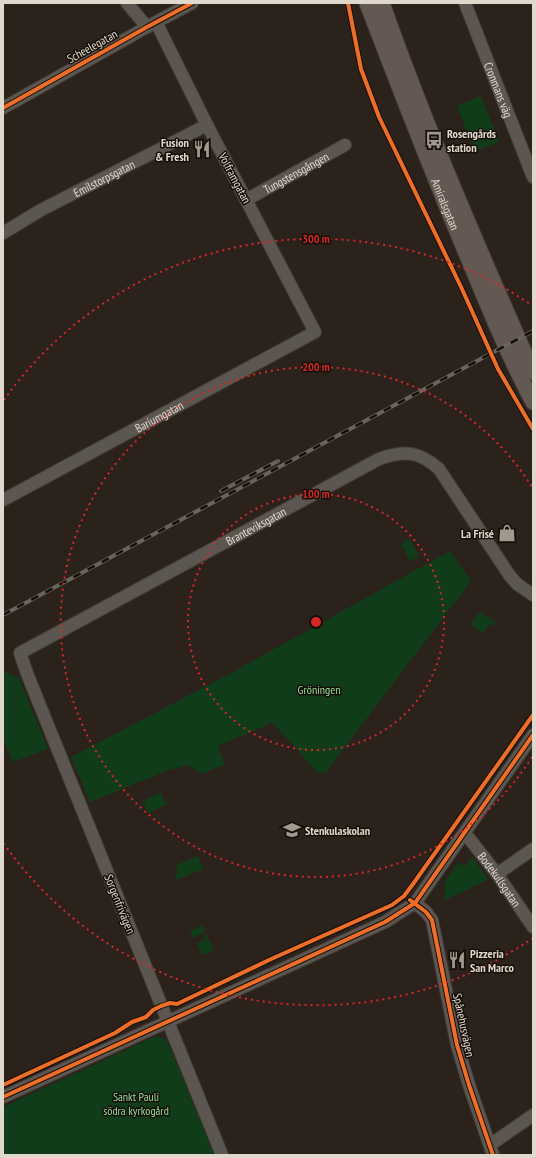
<svg xmlns="http://www.w3.org/2000/svg" width="536" height="1158" font-family="'PT Sans Narrow',sans-serif">
<style>
.green{fill:#113c19}
.lines{fill:none;stroke-linecap:round;stroke-linejoin:round}
.minor-casing{stroke:#443d37;stroke-width:14}
.major-casing{stroke:#443d37;stroke-width:17}
.minor{stroke:#5c5650;stroke-width:12}
.major{stroke:#645952;stroke-width:15}
.rail-casing{stroke:#68635d;stroke-width:4}
.rail{stroke:#150f08;stroke-width:2.5;stroke-dasharray:8;stroke-linecap:butt}
.cycleway-casing{stroke:#150f08;stroke-width:6}
.cycleway{stroke:#ee6e29;stroke-width:4}
.ring{fill:none;stroke:#d62828;stroke-width:2;stroke-dasharray:2 4}
.labels{text-anchor:middle;dominant-baseline:central;stroke-width:3;stroke-linejoin:round;paint-order:stroke}
.street-label{font-size:12px;fill:#e0d7cd;stroke:#150f08}
.poi-label{font-size:12px;font-weight:bold;fill:#e0d7cd;stroke:#150f08;text-anchor:start}
.park-label{font-size:12px;fill:#94dd9c;stroke:#150f08}
.centre{fill:#d62828;stroke:#150f08;stroke-width:2}
.ring-label{font-size:12px;text-anchor:middle;font-weight:bold;fill:#d62828;stroke:#150f08;stroke-width:3;stroke-linejoin:round;paint-order:stroke}
</style>
<rect width="100%" height="100%" fill="#2b231b"/>
<g class="green">
<path d="M 481,96 L 499,142 L 475,151 L 457,106 Z"/>
<path d="M 410,539 L 419,556 L 410,561 L 401,544 Z"/>
<path d="M 450,551 L 471,581 L 326,772 L 318,773 L 272,722 L 265,726 L 218,746 L 225,764 L 202,774 L 188,765 L 169,770 L 90,802 L 71,757 L 233,672 Z"/>
<path d="M 480,612 L 495,622 L 493,626 L 490,624 L 483,633 L 470,624 Z"/>
<path d="M 3,671 L 19,678 L 48,749 L 13,762 L 3,738 Z"/>
<path d="M 161,792 L 166,805 L 148,813 L 143,801 Z"/>
<path d="M 198,856 L 203,869 L 177,880 L 175,875 L 179,873 L 176,865 Z"/>
<path d="M 473,857 L 488,880 L 445,900 L 445,881 L 457,864 L 460,862 L 462,866 L 469,863 L 468,860 Z"/>
<path d="M 201,926 L 204,926 L 205,932 L 193,938 L 190,931 Z"/>
<path d="M 206,934 L 214,950 L 202,955 L 197,943 L 205,940 L 203,935 Z"/>
<path d="M 156,1036 L 167,1040 L 214,1155 L 3,1155 L 3,1107 Z"/>
</g>
<g class="lines">
<g class="minor-casing">
<g id="minor">
<path d="M 127,3 L 147,27"/>
<path id="s1" d="M 465,3 L 533,177"/>
<path d="M 3,108 L 147,27 L 192,3"/>
<path id="s2" d="M 246,200 L 345,145"/>
<path id="s3" d="M 3,233 L 41,210 L 207,125"/>
<path id="s4" d="M 3,500 L 315,332 L 207,125 L 156,22"/>
<path id="s5" d="M 465,833 L 497,874 L 533,927"/>
<path d="M 497,874 L 533,849"/>
<path d="M 415,903 L 426,912 L 432,920 L 457,1045 L 469,1085 L 493,1155"/>
<path d="M 3,1097 L 385,922 L 415,903 L 533,735"/>
<path d="M 490,1145 L 533,1115"/>
<path id="s6" d="M 222,1155 L 28,676 L 20,653 L 379,459 C 404,450 419,451 439,469 L 510,576 L 517,584 L 533,595"/>
</g>
</g>
<g class="major-casing">
<g id="major">
<path id="s7" d="M 367,3 C 401,92 435,180 472,267 C 491,313 510,359 533,402"/>
<path d="M 382,3 C 426,128 479,250 533,372"/>
</g>
</g>
<use href="#minor" class="minor"/>
<use href="#major" class="major"/>
<g class="rail-casing">
<g id="rail">
<path d="M 221,491 L 278,461"/>
<path d="M 3,615 L 533,331"/>
</g>
</g>
<use href="#rail" class="rail"/>
<g class="cycleway-casing">
<g id="cycleway">
<path d="M 348,3 L 361,69 L 379,117 L 462,289 L 498,369 L 533,429"/>
<path d="M 3,108 L 147,27 L 192,3"/>
<path d="M 410,900 L 426,912 L 432,920 L 457,1045 L 469,1085 L 493,1155"/>
<path d="M 3,1085 L 115,1033 L 132,1022 L 146,1017 L 153,1010 L 161,1006 L 170,1003 L 177,1004 L 269,960 L 392,905 L 404,896 L 413,884 L 533,715"/>
<path d="M 3,1097 L 385,922 L 415,903 L 533,735"/>
</g>
</g>
<use href="#cycleway" class="cycleway"/>
</g>
<g class="ring">
<circle cx="316" cy="622" r="128"/>
<path d="M532 757A255 255 0 1 1 532 487"/>
<path d="M533 938A383 383 0 0 1 4 844M4 400A383 383 0 0 1 533 306"/>
</g>
<defs>
<g id="bus-bare" transform="scale(1.38)"><path d="M-5-6H5V4H4V6H2V4H-2V6H-4V4H-5ZM-3.5-4V0h7V-4ZM-3.5 1.2v1.5H-2V1.2ZM2 1.2v1.5H3.5V1.2Z" fill="#a1988f" stroke="#150f08" stroke-width="2.5" paint-order="stroke"/></g>
<g id="restaurant-bare" transform="scale(1.38)"><path d="M-5-6h1v4h1v-4h1v4h1v-4h1v5L-1.5 .5V6h-2V.5L-5-1ZM5-6V6H3V1.5H1.5Q1.5-4 5-6Z" fill="#a1988f" stroke="#150f08" stroke-width="2.5" paint-order="stroke"/></g>
<g id="shop-bare" transform="scale(1.38)"><path d="M-5-2.5h2.3a2.7 3.5 0 0 1 5.4 0H5L5.5 6h-11ZM-1.5-2.5h3a1.5 2.3 0 0 0-3 0Z" fill="#a1988f" stroke="#150f08" stroke-width="2.5" paint-order="stroke"/></g>
<g id="school-bare" transform="scale(1.38)"><path d="M0-5L7-2L0 1L-7-2ZM-4 1L0 2.5L4 1V4Q0 6-4 4Z" fill="#a1988f" stroke="#150f08" stroke-width="2.5" paint-order="stroke"/></g>
</defs>
<g fill-rule="evenodd">
<use href="#bus-bare" x="434" y="140"/>
<use href="#restaurant-bare" x="202" y="149"/>
<use href="#shop-bare" x="507" y="533"/>
<use href="#school-bare" x="292" y="830"/>
<use href="#restaurant-bare" x="457" y="960"/>
</g>
<g class="labels">
<g class="street-label">
<text transform="translate(92 46) rotate(-29)">Scheelegatan</text>
<text stroke="none"><textPath href="#s1" startOffset="93">Cronmans väg</textPath></text>
<text stroke="none"><textPath href="#s2" startOffset="57">Tungstensgången</textPath></text>
<text stroke="none"><textPath href="#s3" startOffset="115">Emilstorpsgatan</textPath></text>
<text transform="translate(235 178) rotate(62)">Volframgatan</text>
<text stroke="none"><textPath href="#s7" startOffset="216">Amiralsgatan</textPath></text>
<text stroke="none"><textPath href="#s4" startOffset="177">Bariumgatan</textPath></text>
<text stroke="none"><textPath href="#s6" startOffset="809">Branteviksgatan</textPath></text>
<text stroke="none"><textPath href="#s5" startOffset="58">Bodekullsgatan</textPath></text>
<text transform="translate(120 904) rotate(68)">Sorgenfrivägen</text>
<text transform="translate(464 1025) rotate(78)">Spånehusvägen</text>
</g>
<g class="poi-label">
<text x="447" y="133">Rosengårds<tspan x="447" dy="14">station</tspan></text>
<text x="189" y="142" text-anchor="end">Fusion<tspan x="189" dy="14">&amp; Fresh</tspan></text>
<text x="494" y="533" text-anchor="end">La Frisé</text>
<text x="305" y="830">Stenkulaskolan</text>
<text x="470" y="953">Pizzeria<tspan x="470" dy="14">San Marco</tspan></text>
</g>
<g class="park-label">
<text x="319" y="689">Gröningen</text>
<text x="136" y="1096">Sankt Pauli<tspan x="136" dy="14">södra kyrkogård</tspan></text>
</g>
</g>
<circle cx="316" cy="622" r="6" class="centre"/>
<g class="ring-label">
<text x="316" y="243">300 m</text>
<text x="316" y="371">200 m</text>
<text x="316" y="498">100 m</text>
</g>
<rect width="536" height="1158" fill="none" stroke="#e0d7cd" stroke-width="8"/>
</svg>
